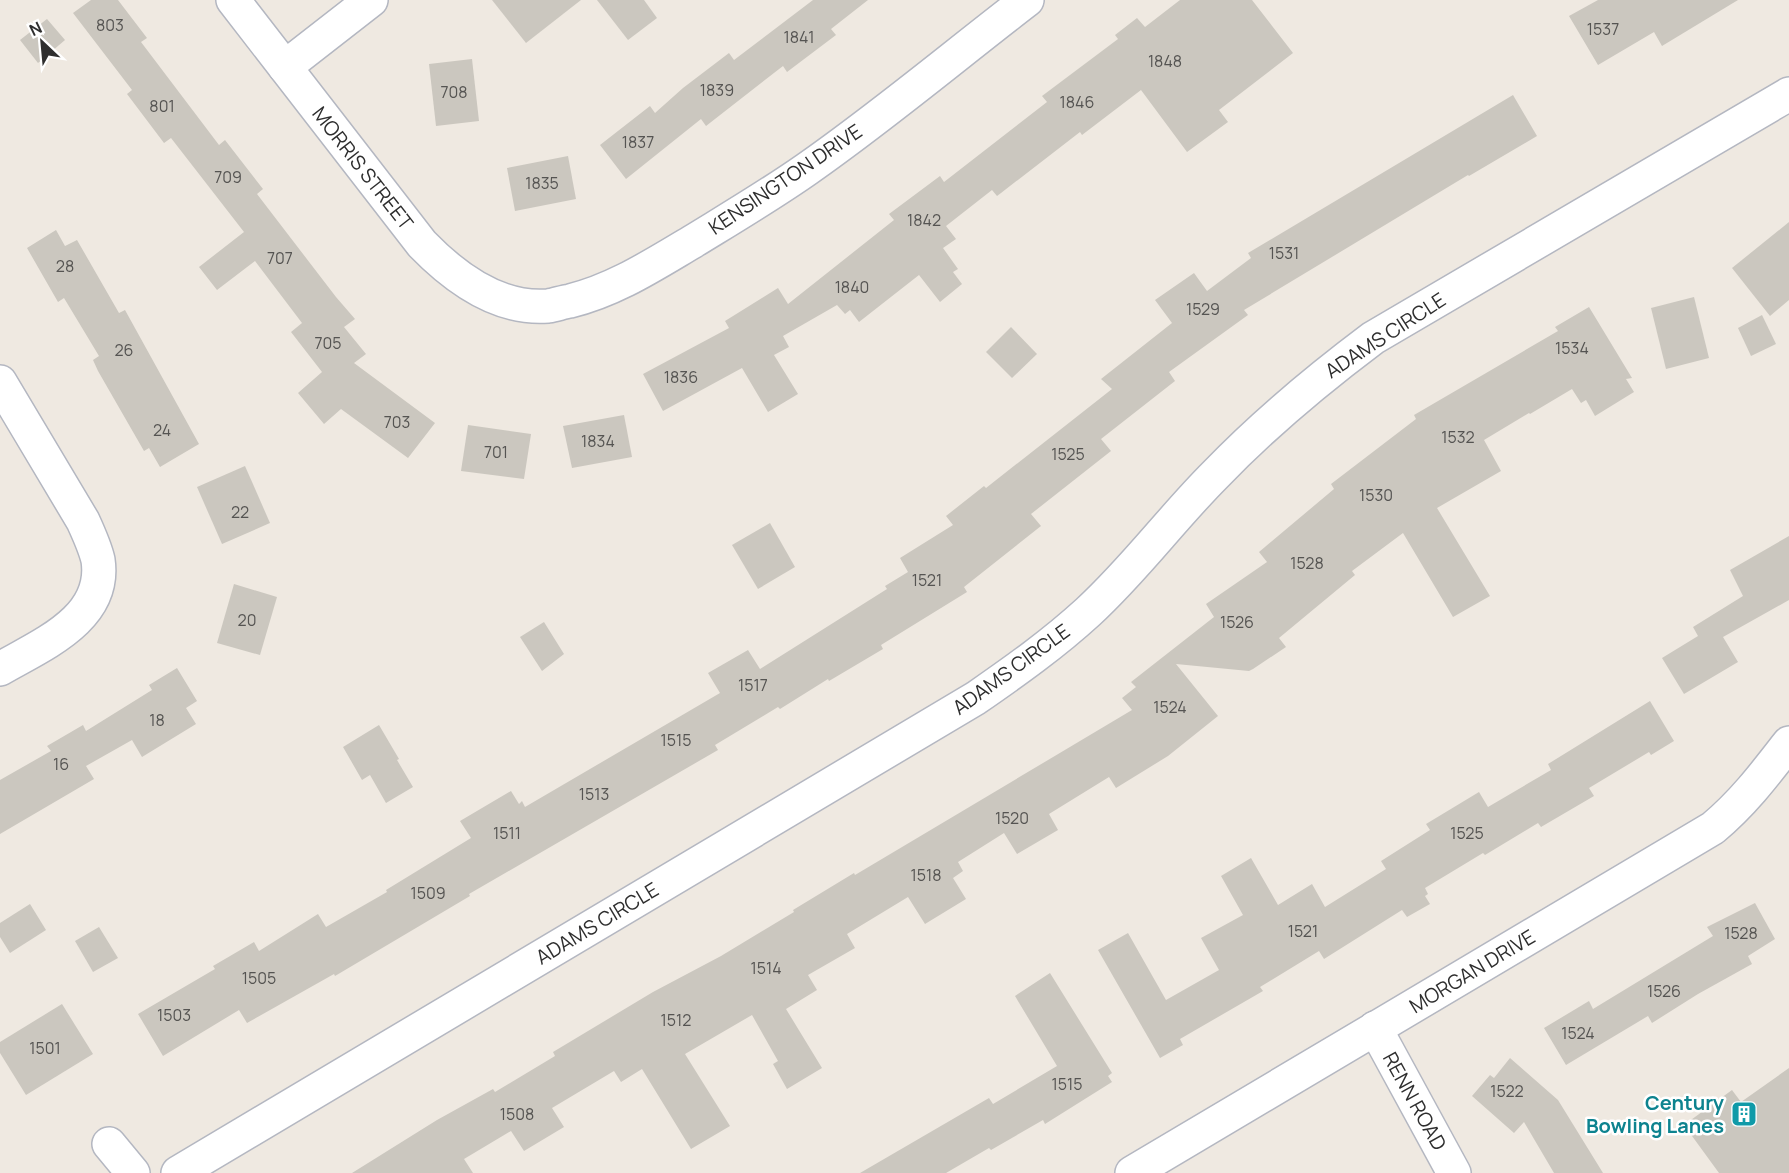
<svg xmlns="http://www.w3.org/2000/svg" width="1789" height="1173" font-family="Manrope,sans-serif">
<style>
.building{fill:#cbc7bf}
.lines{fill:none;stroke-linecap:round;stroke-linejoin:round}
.minor-casing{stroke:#b4b7c1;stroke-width:36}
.minor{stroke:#fff;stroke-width:33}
.labels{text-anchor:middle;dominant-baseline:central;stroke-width:5;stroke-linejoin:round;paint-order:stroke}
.number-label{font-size:16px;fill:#555452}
.street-label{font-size:20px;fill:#2e2e2e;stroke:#fff}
.culture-label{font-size:20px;font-weight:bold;fill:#0d838f;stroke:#fff;text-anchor:end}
</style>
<rect width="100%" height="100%" fill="#efe9e1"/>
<g class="building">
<path d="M 91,0 L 118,0 L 147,38 L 141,42 L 219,145 L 225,140 L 263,189 L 257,194 L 336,297 L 355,319 L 344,327 L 366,354 L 354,363 L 435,423 L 408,458 L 341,409 L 324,424 L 298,393 L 322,372 L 291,332 L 302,323 L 255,261 L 217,290 L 199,267 L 244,232 L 171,138 L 164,143 L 127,94 L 132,90 L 73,13 Z"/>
<path d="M 492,0 L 581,0 L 526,43 Z"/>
<path d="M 597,0 L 644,0 L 657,18 L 628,40 Z"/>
<path d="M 813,0 L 868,0 L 831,29 L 836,35 L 787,72 L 783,66 L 706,126 L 701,119 L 626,179 L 600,145 L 650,106 L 655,113 L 683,88 L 729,53 L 734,60 Z"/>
<path d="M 1180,0 L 1252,0 L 1293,53 L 1219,110 L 1228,122 L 1187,152 L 1141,90 L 1082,135 L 1080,132 L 1001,193 L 997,196 L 992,190 L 946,226 L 956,239 L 943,248 L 958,269 L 953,272 L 962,284 L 940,302 L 919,275 L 859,322 L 850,310 L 845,314 L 837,305 L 783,336 L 789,347 L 774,355 L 798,394 L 768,412 L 742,368 L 663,411 L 643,374 L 729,328 L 725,321 L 778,288 L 788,304 L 894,220 L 889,214 L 940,176 L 944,182 L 1047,102 L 1042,96 L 1118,39 L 1115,35 L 1137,18 L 1145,27 Z"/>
<path d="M 1598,0 L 1738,0 L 1662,46 L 1654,32 L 1598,65 L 1569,16 Z"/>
<path d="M 47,19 L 65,40 L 38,63 L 20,40 Z"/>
<path d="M 472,59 L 479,121 L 436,126 L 429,64 Z"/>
<path d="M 1513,95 L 1537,136 L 1469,176 L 1468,175 L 1244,310 L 1248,315 L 1169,372 L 1175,381 L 1101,439 L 1111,451 L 1031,514 L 1041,526 L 964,587 L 967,592 L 881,645 L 883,649 L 829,681 L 828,679 L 780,709 L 778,707 L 715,745 L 718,750 L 469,894 L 470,896 L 335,976 L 334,974 L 247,1023 L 239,1010 L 163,1056 L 138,1014 L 215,969 L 213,966 L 254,942 L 259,951 L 318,914 L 326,927 L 387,892 L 386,890 L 471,838 L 460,821 L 511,791 L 519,804 L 522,801 L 525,807 L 720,693 L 708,673 L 748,650 L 760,669 L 887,589 L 885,586 L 908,572 L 900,558 L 953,525 L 946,516 L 984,486 L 986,488 L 1112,389 L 1101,379 L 1172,323 L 1155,300 L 1194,273 L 1207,291 L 1251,258 L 1248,253 Z"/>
<path d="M 568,156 L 576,199 L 515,211 L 507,168 Z"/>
<path d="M 1789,222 L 1789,300 L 1770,316 L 1732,268 Z"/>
<path d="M 56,230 L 65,246 L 77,240 L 119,313 L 125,310 L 199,444 L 160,467 L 149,448 L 144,451 L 98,371 L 93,360 L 99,356 L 64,298 L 58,302 L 27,248 Z"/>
<path d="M 1694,297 L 1709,358 L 1666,369 L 1651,308 Z"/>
<path d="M 1589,307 L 1632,378 L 1626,379 L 1634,392 L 1595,416 L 1586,400 L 1581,403 L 1572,389 L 1530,414 L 1529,413 L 1484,440 L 1501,471 L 1437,508 L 1490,596 L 1453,617 L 1403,533 L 1352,571 L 1355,575 L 1279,638 L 1286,647 L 1253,669 L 1249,671 L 1176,664 L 1218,716 L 1168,756 L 1116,788 L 1109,777 L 1049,814 L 1058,830 L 1017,854 L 1004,833 L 958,862 L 963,871 L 953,878 L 966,899 L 925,924 L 908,897 L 847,934 L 855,948 L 808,975 L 817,990 L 786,1009 L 822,1068 L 787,1089 L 773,1064 L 778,1061 L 752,1015 L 685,1054 L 730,1126 L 691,1149 L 642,1069 L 621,1082 L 614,1071 L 552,1108 L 564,1127 L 524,1151 L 511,1131 L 464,1159 L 473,1173 L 352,1173 L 437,1120 L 493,1089 L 495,1092 L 555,1056 L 553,1052 L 653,992 L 721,956 L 794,912 L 793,910 L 854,873 L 855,875 L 1132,710 L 1122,698 L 1136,687 L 1131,682 L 1214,617 L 1206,604 L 1267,562 L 1259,552 L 1334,489 L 1331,484 L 1416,419 L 1414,415 L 1558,331 L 1555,327 Z"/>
<path d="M 1762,315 L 1776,344 L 1751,356 L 1738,328 Z"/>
<path d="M 1011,327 L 1037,354 L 1012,378 L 986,352 Z"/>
<path d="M 624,415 L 632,457 L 572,468 L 563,426 Z"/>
<path d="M 468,425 L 531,434 L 524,479 L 461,471 Z"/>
<path d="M 245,466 L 270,523 L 222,544 L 197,487 Z"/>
<path d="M 770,523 L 795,567 L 758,589 L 732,545 Z"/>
<path d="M 1789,536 L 1789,600 L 1723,637 L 1738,662 L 1684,694 L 1662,658 L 1698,636 L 1693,627 L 1743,596 L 1730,570 Z"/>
<path d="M 234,584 L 277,597 L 260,655 L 217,643 Z"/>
<path d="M 544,622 L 564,654 L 542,671 L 520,637 Z"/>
<path d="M 177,668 L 197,701 L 186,708 L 196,724 L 142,757 L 132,740 L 86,766 L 94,779 L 0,834 L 0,780 L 51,751 L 47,746 L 83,725 L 86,731 L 152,690 L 149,685 Z"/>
<path d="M 1650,701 L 1674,741 L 1651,755 L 1649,752 L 1589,788 L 1594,796 L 1541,827 L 1538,823 L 1485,855 L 1483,853 L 1425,888 L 1428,894 L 1425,896 L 1430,904 L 1407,917 L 1402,910 L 1324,959 L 1319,951 L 1260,987 L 1263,991 L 1180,1039 L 1183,1045 L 1160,1058 L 1098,950 L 1128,933 L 1166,1000 L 1219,970 L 1201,938 L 1243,915 L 1221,876 L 1251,858 L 1278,905 L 1312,884 L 1325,907 L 1386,869 L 1381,861 L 1430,830 L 1426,824 L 1479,792 L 1488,807 L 1551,770 L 1548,764 Z"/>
<path d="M 379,725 L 399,759 L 397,760 L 413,787 L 386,803 L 370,775 L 362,780 L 343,747 Z"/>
<path d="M 1755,903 L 1775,939 L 1748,956 L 1752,964 L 1698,994 L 1652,1023 L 1648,1016 L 1566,1065 L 1544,1028 L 1589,1001 L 1593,1009 L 1713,936 L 1707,927 Z"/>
<path d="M 30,904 L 46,930 L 10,953 L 0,937 L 0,923 Z"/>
<path d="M 99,927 L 118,958 L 93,972 L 75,941 Z"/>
<path d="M 1050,973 L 1112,1073 L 1108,1076 L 1112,1082 L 1045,1124 L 1043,1120 L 991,1150 L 989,1148 L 946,1173 L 860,1173 L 989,1098 L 993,1104 L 1057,1066 L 1015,996 Z"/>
<path d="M 62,1004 L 93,1054 L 26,1095 L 0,1053 L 0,1042 Z"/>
<path d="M 1510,1058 L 1558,1100 L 1603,1173 L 1554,1173 L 1524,1122 L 1514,1133 L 1472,1096 L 1490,1075 L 1494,1078 Z"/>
<path d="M 1789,1068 L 1789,1173 L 1719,1173 L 1684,1125 L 1732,1090 L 1741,1102 Z"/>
</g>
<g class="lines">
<g class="minor-casing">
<g id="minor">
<path d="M 233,0 L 422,244 C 455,278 498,310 548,306 C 555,305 563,302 570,301 C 615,290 653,265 692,242 C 731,218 770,195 807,169 C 883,116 954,56 1027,0"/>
<path d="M 285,67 L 371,0"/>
<path d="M 0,382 L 83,521 C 89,534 95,547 98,560 C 107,619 41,645 0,669"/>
<path d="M 1375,1028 L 1454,1173"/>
<path d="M 109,1144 L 133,1173"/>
<path d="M 178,1173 L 976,698 C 1015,671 1053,644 1088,612 C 1134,570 1171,519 1215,475 C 1264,424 1317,380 1373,338 L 1789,94"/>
<path d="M 1132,1173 L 1713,828 C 1743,803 1765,774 1789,743"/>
</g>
</g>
<use href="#minor" class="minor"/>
</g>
<defs>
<g id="building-square" transform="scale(1.35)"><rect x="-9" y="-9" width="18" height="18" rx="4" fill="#0f9aa8" stroke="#fff"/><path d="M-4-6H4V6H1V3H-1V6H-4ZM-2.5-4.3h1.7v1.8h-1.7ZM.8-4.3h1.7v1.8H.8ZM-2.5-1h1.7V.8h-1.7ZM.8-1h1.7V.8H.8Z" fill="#fff"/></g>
</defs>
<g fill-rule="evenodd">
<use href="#building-square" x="1744" y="1114"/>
</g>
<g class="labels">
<g class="number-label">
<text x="110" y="25">803</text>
<text x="1603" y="29">1537</text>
<text x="799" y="37">1841</text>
<text x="1165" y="61">1848</text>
<text x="717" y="90">1839</text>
<text x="454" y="92">708</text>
<text x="1077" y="102">1846</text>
<text x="162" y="106">801</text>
<text x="638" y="142">1837</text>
<text x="228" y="177">709</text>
<text x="542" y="183">1835</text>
<text x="924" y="220">1842</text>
<text x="1284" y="253">1531</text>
<text x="280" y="258">707</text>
<text x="65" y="266">28</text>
<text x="852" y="287">1840</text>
<text x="1203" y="309">1529</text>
<text x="328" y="343">705</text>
<text x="1572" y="348">1534</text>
<text x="124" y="350">26</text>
<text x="681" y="377">1836</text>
<text x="397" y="422">703</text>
<text x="162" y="430">24</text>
<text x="1458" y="437">1532</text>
<text x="598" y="441">1834</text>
<text x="496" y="452">701</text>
<text x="1068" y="454">1525</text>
<text x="1376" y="495">1530</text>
<text x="240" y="512">22</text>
<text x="1307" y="563">1528</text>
<text x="927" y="580">1521</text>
<text x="247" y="620">20</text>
<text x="1237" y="622">1526</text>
<text x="753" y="685">1517</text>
<text x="1170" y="707">1524</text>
<text x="157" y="720">18</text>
<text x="676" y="740">1515</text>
<text x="61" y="764">16</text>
<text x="594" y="794">1513</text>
<text x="1012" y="818">1520</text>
<text x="507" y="833">1511</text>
<text x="1467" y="833">1525</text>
<text x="926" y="875">1518</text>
<text x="428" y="893">1509</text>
<text x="1303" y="931">1521</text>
<text x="1741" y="933">1528</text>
<text x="766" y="968">1514</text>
<text x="259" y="978">1505</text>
<text x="1664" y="991">1526</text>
<text x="174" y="1015">1503</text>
<text x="676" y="1020">1512</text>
<text x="1578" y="1033">1524</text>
<text x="45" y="1048">1501</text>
<text x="1067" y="1084">1515</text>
<text x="1507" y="1091">1522</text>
<text x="517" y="1114">1508</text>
</g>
<g class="street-label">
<text transform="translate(363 168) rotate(52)">MORRIS STREET</text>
<text transform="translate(785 179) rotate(-34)">KENSINGTON DRIVE</text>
<text transform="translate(1385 335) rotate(-33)">ADAMS CIRCLE</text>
<text transform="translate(1011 669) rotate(-36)">ADAMS CIRCLE</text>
<text transform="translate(597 923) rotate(-31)">ADAMS CIRCLE</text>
<text transform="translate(1472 971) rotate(-31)">MORGAN DRIVE</text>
<text transform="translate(1415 1101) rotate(61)">RENN ROAD</text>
</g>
<g class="culture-label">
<text x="1724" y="1102">Century<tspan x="1724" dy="23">Bowling Lanes</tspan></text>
</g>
</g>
<g transform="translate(42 42) rotate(334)" stroke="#ffffff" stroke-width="4.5" paint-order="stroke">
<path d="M0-4.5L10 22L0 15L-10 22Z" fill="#2e2e2e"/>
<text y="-9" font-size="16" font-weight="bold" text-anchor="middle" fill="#2e2e2e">N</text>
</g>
</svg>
